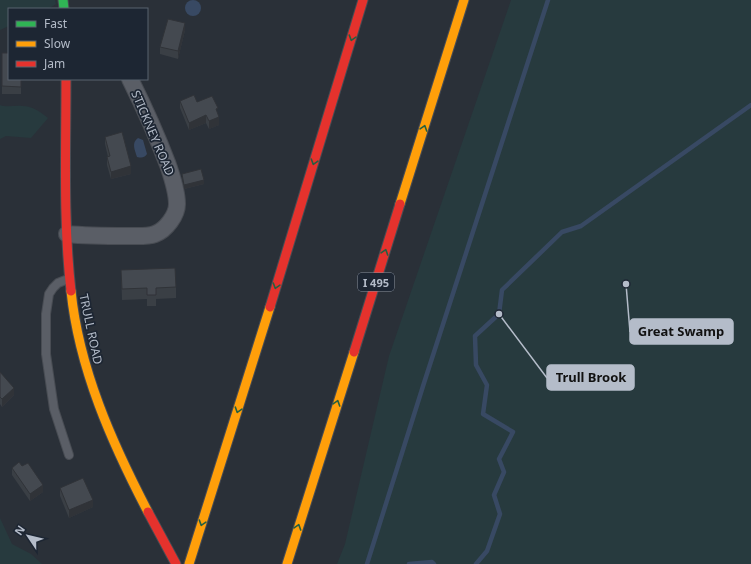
<svg xmlns="http://www.w3.org/2000/svg" width="751" height="564" font-family="'Noto Sans',sans-serif">
<style>
.green{fill:#273a3e}
.water{fill:#384963}
.lines{fill:none;stroke-linecap:round;stroke-linejoin:round}
.stream{stroke:#384963;stroke-width:4.5}
.lane-casing{stroke:#484c53;stroke-width:10}
.street-casing{stroke:#484c53;stroke-width:18}
.fast-casing{stroke:#484c53;stroke-width:11}
.slow-casing{stroke:#484c53;stroke-width:11}
.jam-casing{stroke:#484c53;stroke-width:11}
.lane{stroke:#5a5e66;stroke-width:8}
.street{stroke:#5a5e66;stroke-width:16}
.fast{stroke:#30b455;stroke-width:9}
.slow{stroke:#ff9f0a;stroke-width:9}
.jam{stroke:#e5322d;stroke-width:9}
.wall{fill:#3a3f45}
.shaded-wall{fill:#303338}
.building{fill:#444950;stroke:#303338}
.oneway{stroke:#255f41}
.labels{text-anchor:middle;dominant-baseline:central;stroke-width:3.5;stroke-linejoin:round;paint-order:stroke}
.shield{fill:#1d2633;stroke:#878f9c;stroke-width:1}
.shield-label{font-size:11px;font-weight:bold;fill:#b4bcc9}
.street-label{font-size:12px;fill:#b4bcc9;stroke:#1d2633}
.leader{fill:none;stroke:#b4bcc9;stroke-width:1.5}
.callout-dot{fill:#b4bcc9;stroke:#1d2633;stroke-width:1.5}
.callout{fill:#b4bcc9;stroke:#b4bcc9;stroke-width:1.5}
.callout-label{font-size:13px;text-anchor:middle;font-weight:bold;fill:#111}
</style>
<rect width="100%" height="100%" fill="#2a3038"/>
<g class="green">
<path d="M 0,0 L 55,0 L 56,4 L 48,9 L 9,9 L 9,26 L 0,30 Z"/>
<path d="M 511,0 L 751,0 L 751,564 L 337,564 L 345,544 L 389,356 Z"/>
<path d="M 0,105 C 7,108 15,105 22,106 C 33,106 40,112 48,118 L 31,138 L 6,136 L 0,139 Z"/>
<path d="M 0,518 L 12,544 L 31,554 L 42,564 L 0,564 Z"/>
</g>
<g class="water">
<circle cx="193" cy="8" r="8"/>
<path d="M 138,138 L 143,140 L 147,154 C 144,158 142,158 137,157 C 135,150 131,143 138,138 Z"/>
</g>
<g class="lines">
<g class="stream">
<path d="M 367,564 L 424,383 L 548,0"/>
<path d="M 409,564 L 432,562 L 434,564"/>
<path d="M 476,564 L 487,551 L 500,514 L 494,495 L 504,472 L 499,459 L 513,432 L 483,414 L 487,385 L 476,365 L 475,336 L 499,314 L 502,290 L 562,232 L 581,226 L 751,105"/>
</g>
<g class="lane-casing">
<path id="lane" d="M 68,279 L 58,283 L 53,288 L 49,294 L 46,314 L 46,354 L 54,409 L 69,455"/>
</g>
<g class="street-casing">
<path id="street" d="M 67,234 C 87,236 107,236 128,236 C 136,236 147,237 155,234 C 166,230 177,215 177,204 C 177,191 172,177 168,165 C 157,136 144,107 130,79"/>
</g>
<g class="fast-casing">
<path id="fast" d="M 63,0 L 64,9"/>
</g>
<g class="slow-casing">
<g id="slow">
<path d="M 400,204 L 464,0"/>
<path d="M 71,291 C 79,369 112,443 148,512"/>
<path d="M 189,564 L 270,307"/>
<path d="M 287,564 L 354,352"/>
</g>
</g>
<g class="jam-casing">
<g id="jam">
<path d="M 66,79 C 66,149 63,221 71,291"/>
<path d="M 270,307 L 363,0"/>
<path d="M 354,352 L 400,204"/>
<path d="M 148,512 L 176,564"/>
</g>
</g>
<use href="#lane" class="lane"/>
<use href="#street" class="street"/>
<use href="#fast" class="fast"/>
<use href="#slow" class="slow"/>
<use href="#jam" class="jam"/>
</g>
<g class="wall">
<path d="M 185,30 L 178,59 L 160,54 L 160,47 Z"/>
<path d="M 2,53 L 21,79 L 21,94 L 2,94 Z"/>
<path d="M 180,101 L 197,102 L 218,114 L 219,125 L 209,129 L 206,123 L 189,130 L 180,108 Z"/>
<path d="M 105,137 L 131,174 L 111,179 L 107,165 L 107,157 L 108,157 L 105,144 Z"/>
<path d="M 182,174 L 204,184 L 184,189 L 182,178 Z"/>
<path d="M 121,270 L 176,287 L 176,298 L 156,299 L 156,306 L 147,306 L 147,299 L 122,300 Z"/>
<path d="M 0,372 L 14,395 L 2,407 L 0,404 Z"/>
<path d="M 12,468 L 43,492 L 30,501 L 12,475 Z"/>
<path d="M 60,488 L 93,507 L 69,518 L 60,496 Z"/>
</g>
<g class="shaded-wall">
<path d="M 185,23 L 185,30 L 178,59 L 178,51 Z"/>
<path d="M 206,115 L 206,123 L 189,130 L 189,123 Z"/>
<path d="M 219,117 L 219,125 L 209,129 L 209,121 Z"/>
<path d="M 131,166 L 131,174 L 111,179 L 111,172 Z"/>
<path d="M 204,180 L 204,184 L 184,189 L 184,185 Z"/>
<path d="M 14,388 L 14,395 L 2,407 L 2,399 Z"/>
<path d="M 43,485 L 43,492 L 30,501 L 30,494 Z"/>
<path d="M 93,500 L 93,507 L 69,518 L 69,510 Z"/>
</g>
<g class="building">
<path d="M 168,19 L 185,23 L 178,51 L 160,47 Z"/>
<path d="M 2,53 L 9,53 L 9,79 L 21,79 L 21,87 L 2,86 Z"/>
<path d="M 194,95 L 197,102 L 212,96 L 218,108 L 216,109 L 219,117 L 209,121 L 206,115 L 189,123 L 180,101 Z"/>
<path d="M 122,132 L 131,166 L 111,172 L 107,157 L 110,156 L 105,137 Z"/>
<path d="M 201,169 L 204,180 L 184,185 L 182,174 Z"/>
<path d="M 175,268 L 176,287 L 156,288 L 156,295 L 147,295 L 147,288 L 122,289 L 121,270 Z"/>
<path d="M 0,372 L 14,388 L 2,399 L 0,397 Z"/>
<path d="M 19,462 L 22,466 L 28,463 L 43,485 L 30,494 L 12,468 Z"/>
<path d="M 83,478 L 93,500 L 69,510 L 60,488 Z"/>
</g>
<defs><path id="oneway-chevron" d="M-2-3.5L2.5 0L-2 3.5" fill="none" stroke-width="1.6" stroke-linecap="round" stroke-linejoin="round"/></defs>
<g class="oneway">
<use href="#oneway-chevron" transform="translate(352 38) rotate(107)"/>
<use href="#oneway-chevron" transform="translate(424 128) rotate(-72)"/>
<use href="#oneway-chevron" transform="translate(314 162) rotate(107)"/>
<use href="#oneway-chevron" transform="translate(385 252) rotate(-72)"/>
<use href="#oneway-chevron" transform="translate(276 286) rotate(107)"/>
<use href="#oneway-chevron" transform="translate(337 403) rotate(-72)"/>
<use href="#oneway-chevron" transform="translate(238 410) rotate(108)"/>
<use href="#oneway-chevron" transform="translate(202 523) rotate(108)"/>
<use href="#oneway-chevron" transform="translate(298 527) rotate(-72)"/>
</g>
<g class="labels">
<rect class="shield" x="358" y="273" width="36" height="18" rx="3"/>
<g class="shield-label">
<text x="376" y="282">I 495</text>
</g>
<g class="street-label">
<text transform="translate(153 133) rotate(67)">STICKNEY ROAD</text>
<text transform="translate(91 329) rotate(78)">TRULL ROAD</text>
</g>
</g>
<path class="leader" d="M626 284L630 332M499 314L547 378"/>
<g class="callout-dot">
<circle cx="626" cy="284" r="4"/>
<circle cx="499" cy="314" r="4"/>
</g>
<g class="callout">
<rect x="630" y="319" width="103" height="25" rx="4"/>
<rect x="547" y="365" width="87" height="25" rx="4"/>
</g>
<g class="callout-label">
<text x="681" y="336">Great Swamp</text>
<text x="591" y="382">Trull Brook</text>
</g>
<rect x="8" y="8" width="140" height="72" fill="#1d2633" stroke="#59626f"/>
<rect x="16" y="21" width="20" height="6" fill="#30b455" stroke="#59626f"/>
<text x="44" y="28" font-size="12" fill="#b4bcc9">Fast</text>
<rect x="16" y="41" width="20" height="6" fill="#ff9f0a" stroke="#59626f"/>
<text x="44" y="48" font-size="12" fill="#b4bcc9">Slow</text>
<rect x="16" y="61" width="20" height="6" fill="#e5322d" stroke="#59626f"/>
<text x="44" y="68" font-size="12" fill="#b4bcc9">Jam</text>
<g transform="translate(28 536) rotate(305)" stroke="#1d2633" stroke-width="3" paint-order="stroke">
<path d="M0-3L7 15L0 10L-7 15Z" fill="#b4bcc9"/>
<text y="-6" font-size="11" font-weight="bold" text-anchor="middle" fill="#b4bcc9">N</text>
</g>
</svg>
